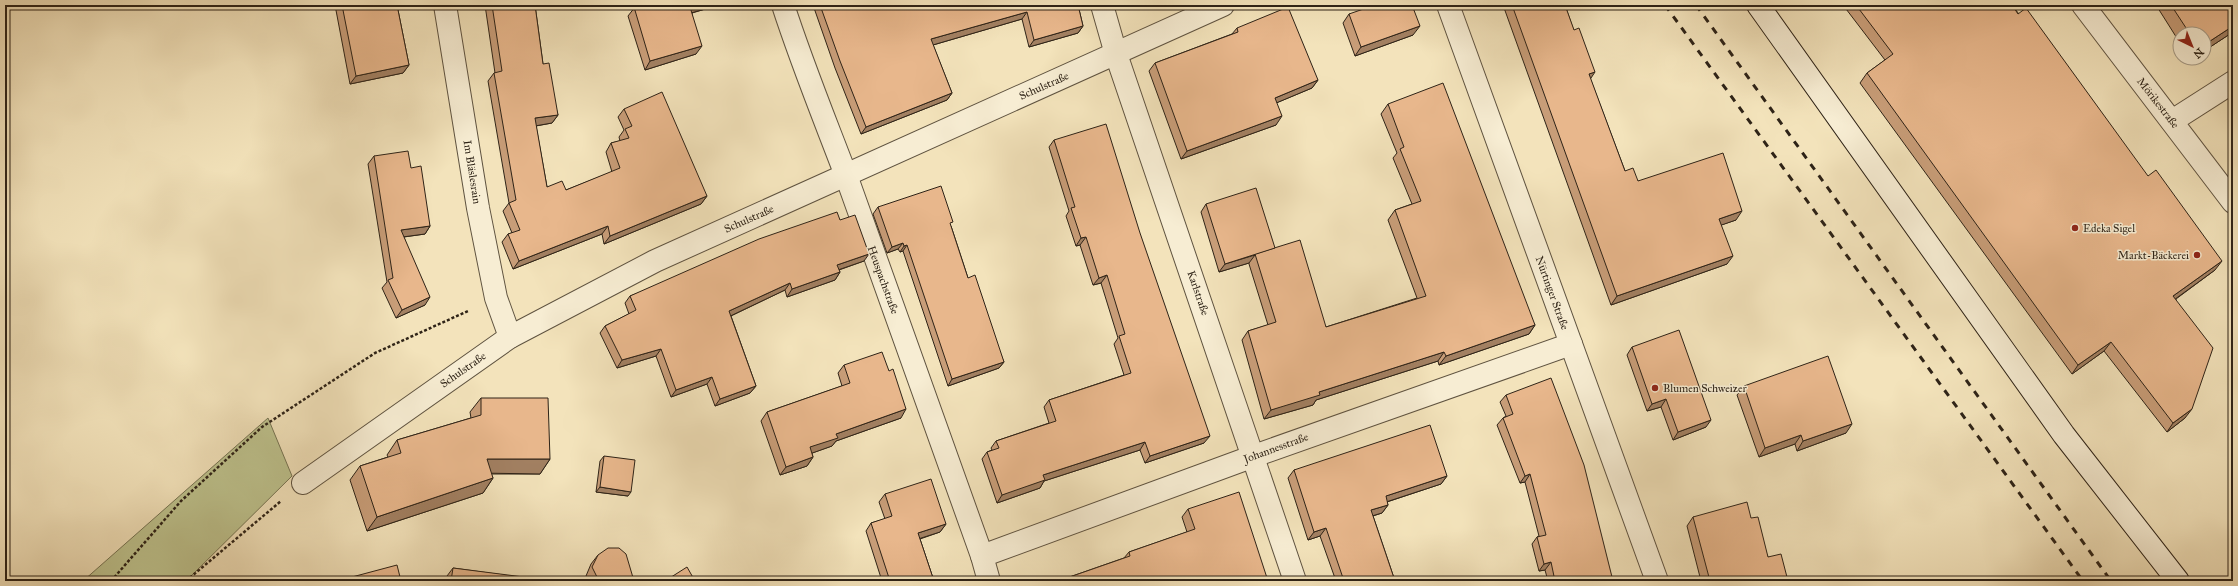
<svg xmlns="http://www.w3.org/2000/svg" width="2238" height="586" font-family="'IM FELL Great Primer',serif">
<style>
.green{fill:#bec38e;stroke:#767352}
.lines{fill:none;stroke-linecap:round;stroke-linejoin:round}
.street-casing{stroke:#5f5340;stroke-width:24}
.secondary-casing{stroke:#2e2317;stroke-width:24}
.path{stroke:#2e2317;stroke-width:2.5;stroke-dasharray:3 2;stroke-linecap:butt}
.street{stroke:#f7edd3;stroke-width:22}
.secondary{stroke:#f7edd3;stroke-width:22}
.rail{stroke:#2e2317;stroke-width:3;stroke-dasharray:7 7;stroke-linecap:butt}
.wall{fill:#c89d78;stroke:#2e2317}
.shaded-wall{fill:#a28062;stroke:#2e2317}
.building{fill:#e8b78c;stroke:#2e2317}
.poi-dot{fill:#8f2418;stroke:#f7edd3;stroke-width:1.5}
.labels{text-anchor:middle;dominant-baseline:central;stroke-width:3;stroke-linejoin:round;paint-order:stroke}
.street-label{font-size:11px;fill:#2e2317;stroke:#f7edd3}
.poi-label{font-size:11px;fill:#2e2317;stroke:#f7edd3;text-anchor:start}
</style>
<rect width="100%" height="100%" fill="#f3e3bb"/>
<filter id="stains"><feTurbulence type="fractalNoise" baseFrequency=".005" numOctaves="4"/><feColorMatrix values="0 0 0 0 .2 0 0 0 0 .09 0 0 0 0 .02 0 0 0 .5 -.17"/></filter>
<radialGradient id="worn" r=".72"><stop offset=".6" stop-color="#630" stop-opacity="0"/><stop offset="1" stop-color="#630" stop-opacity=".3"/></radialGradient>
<path class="green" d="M 268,418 L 292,476 L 186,581 L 83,581 Z"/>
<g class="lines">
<g class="street-casing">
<g id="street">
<path d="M 445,5 L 478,208 L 496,298 L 510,337"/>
<path d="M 783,5 C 802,64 825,120 847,178 C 892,303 937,429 982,556 L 989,581"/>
<path d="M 1102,5 L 1116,54 L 1295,581"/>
<path d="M 1448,5 L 1657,581"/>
<path d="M 2083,5 L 2233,202"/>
<path d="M 2172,121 L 2233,82"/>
<path d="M 303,483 L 510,337 L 655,261 L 1223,5"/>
<path d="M 982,556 L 1254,456 L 1571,344"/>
</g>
</g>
<g class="secondary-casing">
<path id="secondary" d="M 1758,5 L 2064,435 L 2178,581"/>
</g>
<g class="path">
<path d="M 111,581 L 181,501 L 262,427 L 375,353 L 468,311"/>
<path d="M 186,581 L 281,501"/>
</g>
<use href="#street" class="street"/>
<use href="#secondary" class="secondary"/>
<g class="rail">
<path d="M 1665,5 L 2083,581"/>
<path d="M 1696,5 L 2111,581"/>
</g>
</g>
<g class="wall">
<path d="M 335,5 L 397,5 L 409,65 L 403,73 L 350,84 Z"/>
<path d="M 485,5 L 535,5 L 543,64 L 558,115 L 552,123 L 536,126 L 547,187 L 566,190 L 612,172 L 606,152 L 611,143 L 620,141 L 619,137 L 624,130 L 618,117 L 624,109 L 707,196 L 701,204 L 604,244 L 602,234 L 513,269 L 502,242 L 508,234 L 512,233 L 503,211 L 509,203 L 488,81 L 494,73 L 495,73 Z"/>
<path d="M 634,5 L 719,5 L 692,13 L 696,54 L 645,70 L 628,16 L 635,7 Z"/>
<path d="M 813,5 L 1078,5 L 1083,26 L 1078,33 L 1029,47 L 1022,19 L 933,45 L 952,93 L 947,100 L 861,134 L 835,68 Z"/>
<path d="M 1503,5 L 1565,5 L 1590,78 L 1625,171 L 1638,181 L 1736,220 L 1721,225 L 1727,264 L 1611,305 Z"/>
<path d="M 1843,5 L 2012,5 L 2215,270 L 2176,299 L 2185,418 L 2167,432 L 2104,351 L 2072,374 L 1860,83 L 1867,73 L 1885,60 Z"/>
<path d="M 2156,5 L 2233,5 L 2233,32 L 2204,51 L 2204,34 L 2180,34 L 2180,43 Z"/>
<path d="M 1349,14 L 1413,35 L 1355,56 L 1343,23 Z"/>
<path d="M 1237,28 L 1318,80 L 1312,88 L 1276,103 L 1276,125 L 1181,159 L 1149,71 L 1155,63 L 1232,34 Z"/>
<path d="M 1388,104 L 1535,325 L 1529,334 L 1439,365 L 1438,361 L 1316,400 L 1313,405 L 1264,419 L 1242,340 L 1248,331 L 1268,325 L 1249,264 L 1249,263 L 1219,272 L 1201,212 L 1206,204 L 1275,248 L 1326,327 L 1417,298 L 1388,220 L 1395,210 L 1412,204 L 1393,158 L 1397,153 L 1381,114 Z"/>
<path d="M 1054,140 L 1204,443 L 1145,463 L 1140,450 L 1044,481 L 1040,488 L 997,503 L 982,459 L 987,452 L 992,450 L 991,448 L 996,441 L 1049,423 L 1044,407 L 1049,400 L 1124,375 L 1114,344 L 1118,338 L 1101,283 L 1093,285 L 1080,245 L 1076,246 L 1066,216 L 1069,211 L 1049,147 Z"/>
<path d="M 374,156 L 411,168 L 430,226 L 425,234 L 404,237 L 425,305 L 396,318 L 382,288 L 387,282 L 368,164 Z"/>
<path d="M 878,207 L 951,226 L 968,278 L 1004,362 L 999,368 L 948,386 L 903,251 L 900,252 L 898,249 L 887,253 L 873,214 Z"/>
<path d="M 840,220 L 864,261 L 839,270 L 840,272 L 835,280 L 787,297 L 785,290 L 731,316 L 756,386 L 750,393 L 715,406 L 707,384 L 671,397 L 656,356 L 617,368 L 600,333 L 605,326 L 629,314 L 625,303 L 630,296 Z"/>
<path d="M 1632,347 L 1706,427 L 1673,440 L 1661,407 L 1647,411 L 1627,355 Z"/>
<path d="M 844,365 L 901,418 L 836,441 L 832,446 L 812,453 L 813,457 L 807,466 L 780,475 L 761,421 L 767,412 L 842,386 L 838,373 Z"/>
<path d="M 1744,386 L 1846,433 L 1797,451 L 1795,444 L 1759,457 L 1737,395 Z"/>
<path d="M 1506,395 L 1613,581 L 1548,581 L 1545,570 L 1539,571 L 1532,544 L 1537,537 L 1539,536 L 1525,482 L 1520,483 L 1497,425 L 1503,418 L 1506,416 L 1500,402 Z"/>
<path d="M 481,398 L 550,459 L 540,474 L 491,474 L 493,478 L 483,493 L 367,531 L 350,480 L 360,466 L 388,457 L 387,455 L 397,440 L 471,418 L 470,412 Z"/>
<path d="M 604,456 L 628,496 L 596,492 L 600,461 Z"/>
<path d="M 1294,470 L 1447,476 L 1441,484 L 1387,502 L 1388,505 L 1382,513 L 1373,516 L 1395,581 L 1336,581 L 1320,536 L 1308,540 L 1288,478 Z"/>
<path d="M 885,494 L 946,524 L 940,532 L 920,539 L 934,581 L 882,581 L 866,531 L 871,523 L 885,519 L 879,502 Z"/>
<path d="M 1188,509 L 1268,581 L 1060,581 L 1061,580 L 1124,558 L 1129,552 L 1187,532 L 1182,517 Z"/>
<path d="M 1693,517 L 1751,518 L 1768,557 L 1788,581 L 1701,581 L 1687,526 Z"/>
<path d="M 598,555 L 634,581 L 589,581 L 586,576 L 591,564 Z"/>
<path d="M 453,568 L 547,581 L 446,581 L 447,576 Z"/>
</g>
<g class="shaded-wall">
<path d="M 697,5 L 719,5 L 684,15 L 690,7 Z"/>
<path d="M 1027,12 L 1022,19 L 926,47 L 931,39 Z"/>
<path d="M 1083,26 L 1078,33 L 1029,47 L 1034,40 Z"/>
<path d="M 1420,26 L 1413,35 L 1355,56 L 1361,47 Z"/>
<path d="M 2233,26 L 2233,32 L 2204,51 L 2204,45 Z"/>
<path d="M 702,46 L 696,54 L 645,70 L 650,61 Z"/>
<path d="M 409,65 L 403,73 L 350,84 L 356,76 Z"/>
<path d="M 1595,72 L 1589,81 L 1589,74 Z"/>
<path d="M 1318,80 L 1312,88 L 1269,106 L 1275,98 Z"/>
<path d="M 952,93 L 947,100 L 861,134 L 866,127 Z"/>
<path d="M 558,115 L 552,123 L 529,127 L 535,118 Z"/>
<path d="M 1282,116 L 1276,125 L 1181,159 L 1187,151 Z"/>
<path d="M 707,196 L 701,204 L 604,244 L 610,236 Z"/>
<path d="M 1742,211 L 1736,220 L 1713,228 L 1719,219 Z"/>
<path d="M 430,226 L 425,234 L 395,238 L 401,230 Z"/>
<path d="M 608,226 L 602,234 L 513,269 L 519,261 Z"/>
<path d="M 1086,237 L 1080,245 L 1076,246 L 1081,238 Z"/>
<path d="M 903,243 L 898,249 L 887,253 L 892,247 Z"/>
<path d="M 907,245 L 903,251 L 900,252 L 904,246 Z"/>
<path d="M 869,254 L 864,261 L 832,272 L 837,265 Z"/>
<path d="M 1255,255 L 1249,263 L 1219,272 L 1225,264 Z"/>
<path d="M 1733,256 L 1727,264 L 1611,305 L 1617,296 Z"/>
<path d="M 2222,261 L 2215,270 L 2167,305 L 2173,296 Z"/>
<path d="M 840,272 L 835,280 L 787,297 L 792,289 Z"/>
<path d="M 1107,275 L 1101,283 L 1093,285 L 1099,278 Z"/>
<path d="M 790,283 L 785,290 L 724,319 L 729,311 Z"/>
<path d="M 430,297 L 425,305 L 396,318 L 402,310 Z"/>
<path d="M 1535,325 L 1529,334 L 1439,365 L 1446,356 Z"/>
<path d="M 2111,342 L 2104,351 L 2072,374 L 2078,365 Z"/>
<path d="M 661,349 L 656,356 L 617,368 L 622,360 Z"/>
<path d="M 1444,352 L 1438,361 L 1316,400 L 1313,405 L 1264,419 L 1271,410 L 1319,392 Z"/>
<path d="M 1004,362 L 999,368 L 948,386 L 952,379 Z"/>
<path d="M 712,377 L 707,384 L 671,397 L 676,390 Z"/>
<path d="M 756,386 L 750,393 L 715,406 L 720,399 Z"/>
<path d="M 1666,399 L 1661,407 L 1647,411 L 1652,404 Z"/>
<path d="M 906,409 L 901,418 L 836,441 L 832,446 L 804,456 L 810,447 L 836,434 Z"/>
<path d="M 2192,409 L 2185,418 L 2167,432 L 2173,423 Z"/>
<path d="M 1711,420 L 1706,427 L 1673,440 L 1678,432 Z"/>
<path d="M 1852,424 L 1846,433 L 1797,451 L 1803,441 Z"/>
<path d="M 1801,435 L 1795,444 L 1759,457 L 1765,448 Z"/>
<path d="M 1210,436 L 1204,443 L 1145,463 L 1150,456 Z"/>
<path d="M 1145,442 L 1140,450 L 1044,481 L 1040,488 L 997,503 L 1002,495 L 1043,475 Z"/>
<path d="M 813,457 L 807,466 L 780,475 L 786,467 Z"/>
<path d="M 487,459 L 550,459 L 540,474 L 477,473 Z"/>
<path d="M 1530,474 L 1525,482 L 1520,483 L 1525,476 Z"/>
<path d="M 1447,476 L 1441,484 L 1380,504 L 1386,496 Z"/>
<path d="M 493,478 L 483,493 L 367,531 L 377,517 Z"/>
<path d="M 600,487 L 631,492 L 628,496 L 596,492 Z"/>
<path d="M 1388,505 L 1382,513 L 1365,518 L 1371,510 Z"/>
<path d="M 946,524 L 940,532 L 912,541 L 918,533 Z"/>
<path d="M 1326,528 L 1320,536 L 1308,540 L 1314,532 Z"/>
<path d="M 1551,562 L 1545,570 L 1539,571 L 1544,564 Z"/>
</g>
<g class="building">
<path d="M 342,5 L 397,5 L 409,65 L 356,76 Z"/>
<path d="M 492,5 L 535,5 L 543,64 L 549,63 L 558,115 L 535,118 L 547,187 L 562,181 L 566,190 L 620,168 L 611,143 L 629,138 L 625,129 L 632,126 L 624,109 L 662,92 L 707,196 L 610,236 L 608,226 L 519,261 L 508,234 L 520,230 L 509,203 L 516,200 L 494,73 L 502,71 Z"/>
<path d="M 642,5 L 697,5 L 690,7 L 702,46 L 650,61 L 634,7 Z"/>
<path d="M 820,5 L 1078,5 L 1083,26 L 1034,40 L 1027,12 L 931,39 L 952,93 L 866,127 L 840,61 Z"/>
<path d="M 1375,5 L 1412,5 L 1420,26 L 1361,47 L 1349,14 Z"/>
<path d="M 1512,5 L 1565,5 L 1574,30 L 1579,28 L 1595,72 L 1589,74 L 1625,171 L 1633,168 L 1638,181 L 1723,153 L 1742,211 L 1719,219 L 1733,256 L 1617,296 Z"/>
<path d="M 1856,5 L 2012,5 L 2018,14 L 2026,8 L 2148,176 L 2156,170 L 2222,261 L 2173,296 L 2213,348 L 2192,409 L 2173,423 L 2111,342 L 2078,365 L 1867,73 L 1893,54 Z"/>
<path d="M 2171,5 L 2233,5 L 2233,26 L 2204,45 L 2204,34 L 2190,34 Z"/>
<path d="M 1288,7 L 1318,80 L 1275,98 L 1282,116 L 1187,151 L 1155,63 L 1238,32 L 1237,28 Z"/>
<path d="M 1443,83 L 1535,325 L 1446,356 L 1444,352 L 1319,392 L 1320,395 L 1271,410 L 1248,331 L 1276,322 L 1255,254 L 1300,240 L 1326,327 L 1426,296 L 1395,210 L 1421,201 L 1400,149 L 1404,147 L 1388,104 Z"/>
<path d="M 1106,124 L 1140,233 L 1210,436 L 1150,456 L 1145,442 L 1043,475 L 1045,480 L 1002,495 L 987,452 L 999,448 L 996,441 L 1056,421 L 1049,400 L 1131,373 L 1119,336 L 1125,334 L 1107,275 L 1099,278 L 1086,237 L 1081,238 L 1071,208 L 1075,207 L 1054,140 Z"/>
<path d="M 408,151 L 411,168 L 421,166 L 430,226 L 401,230 L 430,297 L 402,310 L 388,280 L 393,278 L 374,156 Z"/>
<path d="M 941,186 L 953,222 L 950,223 L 968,278 L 975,275 L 1004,362 L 952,379 L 907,245 L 904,246 L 903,243 L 892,247 L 878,207 Z"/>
<path d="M 1256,188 L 1275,248 L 1225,264 L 1206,204 Z"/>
<path d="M 837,212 L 840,220 L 855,215 L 869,254 L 837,265 L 840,272 L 792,289 L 790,283 L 729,311 L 756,386 L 720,399 L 712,377 L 676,390 L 661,349 L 622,360 L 605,326 L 636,310 L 630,296 L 759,239 Z"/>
<path d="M 1679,330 L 1711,420 L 1678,432 L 1666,399 L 1652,404 L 1632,347 Z"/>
<path d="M 882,352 L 889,371 L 893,369 L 906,409 L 836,434 L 838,438 L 810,447 L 813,457 L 786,467 L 767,412 L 850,383 L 844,365 Z"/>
<path d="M 1828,356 L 1852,424 L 1803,441 L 1801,435 L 1765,448 L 1744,386 Z"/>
<path d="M 1551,378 L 1584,465 L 1613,581 L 1555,581 L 1551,562 L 1544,564 L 1537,537 L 1546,535 L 1530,474 L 1525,476 L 1503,418 L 1513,414 L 1506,395 Z"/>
<path d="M 481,398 L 548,398 L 550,459 L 487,459 L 493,478 L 377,517 L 360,466 L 401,453 L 397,440 L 481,415 Z"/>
<path d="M 1430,425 L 1447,476 L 1386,496 L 1388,505 L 1371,510 L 1395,581 L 1344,581 L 1326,528 L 1314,532 L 1294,470 Z"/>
<path d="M 604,456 L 635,460 L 631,492 L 600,487 Z"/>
<path d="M 931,479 L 946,524 L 918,533 L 934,581 L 890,581 L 871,523 L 892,516 L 885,494 Z"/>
<path d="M 1239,492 L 1268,581 L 1061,581 L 1061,580 L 1130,556 L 1129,552 L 1195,529 L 1188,509 Z"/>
<path d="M 1747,502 L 1751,518 L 1758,517 L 1768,557 L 1781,554 L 1788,581 L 1710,581 L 1693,517 Z"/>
<path d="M 608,548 L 619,548 L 626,554 L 634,581 L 599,581 L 592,567 L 598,555 Z"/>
<path d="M 397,565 L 401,581 L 337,581 Z"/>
<path d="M 687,567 L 695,581 L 665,581 Z"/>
<path d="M 453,568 L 547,580 L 547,581 L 451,581 Z"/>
</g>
<g class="poi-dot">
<circle cx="2075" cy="228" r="4"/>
<circle cx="2197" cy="255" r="4"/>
<circle cx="1655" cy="388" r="4"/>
</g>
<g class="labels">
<g class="street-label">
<text transform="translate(1044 86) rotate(-24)">Schulstraße</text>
<text transform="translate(2158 103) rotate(52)">Mörikestraße</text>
<text transform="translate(472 172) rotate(81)">Im Bläslesrain</text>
<text transform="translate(749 219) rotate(-24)">Schulstraße</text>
<text transform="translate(883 280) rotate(70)">Heuspachstraße</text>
<text transform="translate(1198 293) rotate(71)">Karlstraße</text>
<text transform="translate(1552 293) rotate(70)">Nürtinger Straße</text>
<text transform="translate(463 370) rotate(-35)">Schulstraße</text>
<text transform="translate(1276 448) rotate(-20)">Johannesstraße</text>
</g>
<g class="poi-label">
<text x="2083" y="228">Edeka Sigel</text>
<text x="2189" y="255" text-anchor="end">Markt-Bäckerei</text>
<text x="1663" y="388">Blumen Schweizer</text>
</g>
</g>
<rect width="2238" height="586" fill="none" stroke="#f3e3bb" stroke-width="20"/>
<rect x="6" y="6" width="2226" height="574" fill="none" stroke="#2e2317" stroke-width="2"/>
<rect x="10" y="10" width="2218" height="566" fill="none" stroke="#2e2317"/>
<g transform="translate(2192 46) rotate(137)"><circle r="19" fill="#f7edd3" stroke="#a79c88"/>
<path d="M0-3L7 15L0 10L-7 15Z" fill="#8f2418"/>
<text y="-6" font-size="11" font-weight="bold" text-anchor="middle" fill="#2e2317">N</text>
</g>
<rect width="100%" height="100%" filter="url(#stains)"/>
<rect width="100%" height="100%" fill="url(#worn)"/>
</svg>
